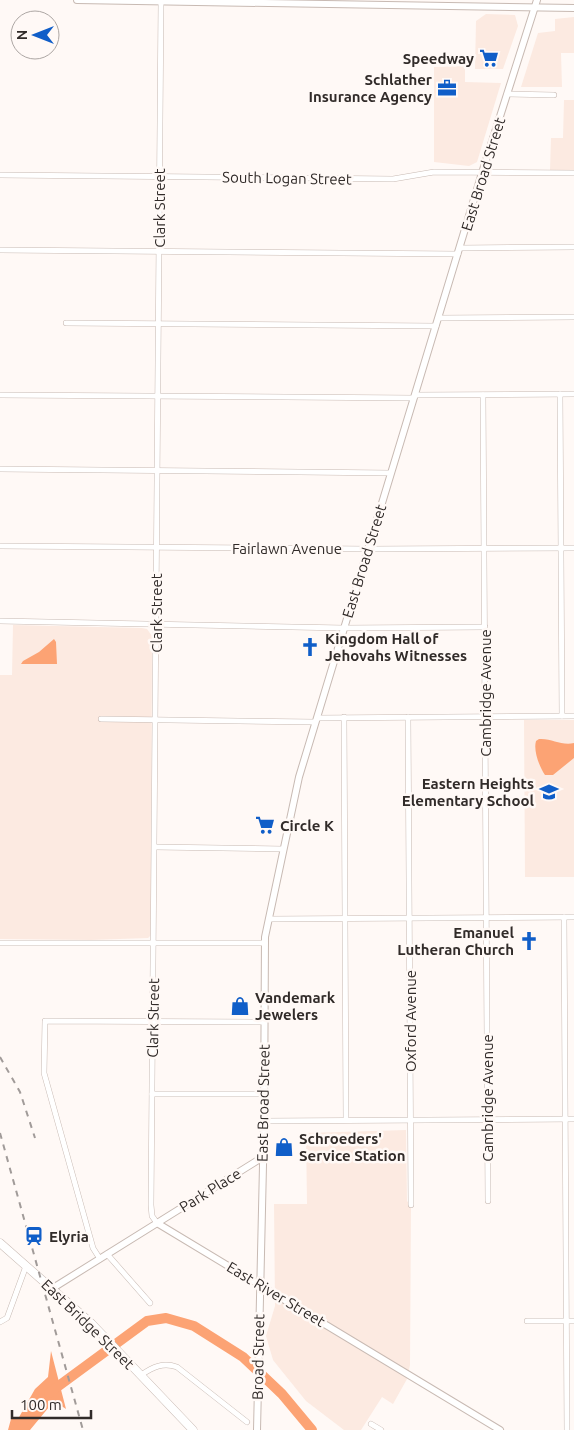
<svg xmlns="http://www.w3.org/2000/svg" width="574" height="1430" font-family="Ubuntu,sans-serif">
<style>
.built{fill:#fceae1}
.water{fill:#fca374}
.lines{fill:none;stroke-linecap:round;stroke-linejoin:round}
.river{stroke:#fca374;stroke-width:10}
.minor-casing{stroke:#c8bab3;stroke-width:6}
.tertiary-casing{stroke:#c8bab3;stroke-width:8}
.secondary-casing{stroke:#c8bab3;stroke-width:9}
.minor{stroke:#fff;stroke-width:5}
.tertiary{stroke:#fff;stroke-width:6}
.secondary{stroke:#fff;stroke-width:8}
.rail{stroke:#a19b99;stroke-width:2;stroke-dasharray:6 6;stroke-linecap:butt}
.labels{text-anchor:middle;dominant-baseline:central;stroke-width:5;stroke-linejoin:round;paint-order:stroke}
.poi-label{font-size:15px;font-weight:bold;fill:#312b29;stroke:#fff9f6;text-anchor:start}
.street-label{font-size:15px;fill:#312b29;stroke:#fff9f6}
</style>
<rect width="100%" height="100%" fill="#fff9f6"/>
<g class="built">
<path d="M 486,14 L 515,15 L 518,26 L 503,69 L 475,69 L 476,21 Z"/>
<path d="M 574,17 L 574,53 L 561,53 L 562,87 L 521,87 L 538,33 L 555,31 L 555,19 Z"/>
<path d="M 465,66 L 465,82 L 501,83 L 477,162 L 469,166 L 434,162 L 434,67 Z"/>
<path d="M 564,100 L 574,100 L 574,170 L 550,170 L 551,138 L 563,138 Z"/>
<path d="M 13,625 L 142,628 L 147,629 L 152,636 L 151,935 L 148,938 L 91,940 L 0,939 L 0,675 L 12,675 Z"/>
<path d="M 524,720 L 574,720 L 574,877 L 525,877 Z"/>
<path d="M 406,1130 L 407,1201 L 411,1206 L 410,1365 L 407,1379 L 393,1404 L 382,1397 L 361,1430 L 344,1430 L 306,1401 L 273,1360 L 266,1336 L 275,1306 L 274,1204 L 307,1204 L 306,1133 Z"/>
</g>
<g class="water">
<path d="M 54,639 L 56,642 L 57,664 L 21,664 L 23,661 L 39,652 Z"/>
<path d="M 539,739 C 552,738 561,746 574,743 L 574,758 L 553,775 L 545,775 C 540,768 533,751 536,741 Z"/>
<path d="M 51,1351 L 66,1409 L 54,1401 L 30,1430 L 8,1430 L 11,1419 L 18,1419 L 35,1389 L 48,1377 Z"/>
</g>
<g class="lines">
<path class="river" d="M 49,1393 L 147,1321 L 166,1318 L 194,1326 L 243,1357 L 282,1394 L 312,1430"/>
<g class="minor-casing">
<g id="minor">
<path d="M 507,94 L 554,95"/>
<path d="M 0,175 L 393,179 L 434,172 L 574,173"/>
<path d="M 460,248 L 574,247"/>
<path d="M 0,250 L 458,254"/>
<path d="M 439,318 L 574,317"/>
<path d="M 66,323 L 436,326"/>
<path d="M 560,394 L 562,716"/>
<path d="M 0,395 L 414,398"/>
<path d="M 415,395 L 574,394"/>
<path d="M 483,395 L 488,1201"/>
<path d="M 0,469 L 391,473"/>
<path d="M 0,546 L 368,549 L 574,548"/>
<path d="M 0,621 L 344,628 L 485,627"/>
<path d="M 344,717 L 346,1120"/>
<path d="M 408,717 L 411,1205"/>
<path d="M 317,718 L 574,716"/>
<path d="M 101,719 L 315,722"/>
<path d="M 155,847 L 283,849"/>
<path d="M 564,917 L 567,1430"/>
<path d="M 269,919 L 574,917"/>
<path d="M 0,943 L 265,943"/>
<path d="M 152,1094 L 264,1094"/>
<path d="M 264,1121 L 574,1119"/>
<path d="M 157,1223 L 152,1216 L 151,1205 L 161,2"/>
<path d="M 107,1254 L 150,1303"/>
<path d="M 100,1259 L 93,1248 L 44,1073 L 45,1021 L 264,1022"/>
<path d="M 527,1321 L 574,1321"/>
<path d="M 0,1322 L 7,1318 L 26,1266"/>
<path d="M 141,1375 C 153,1367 163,1362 177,1367 L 247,1422"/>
<path d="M 371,1424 L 381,1430"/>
</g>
</g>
<g class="tertiary-casing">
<g id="tertiary">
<path d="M 77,0 L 574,8"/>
<path d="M 157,1223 L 500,1430"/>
<path d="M 53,1288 L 263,1157"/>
<path d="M 257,1430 L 264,1121 L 265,937 L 299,777 L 482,173 L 537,0"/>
</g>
</g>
<g class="secondary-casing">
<path id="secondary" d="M 0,1243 L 92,1324 L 193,1430"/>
</g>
<use href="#minor" class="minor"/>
<use href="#tertiary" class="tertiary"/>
<use href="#secondary" class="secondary"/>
<g class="rail">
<path d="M 0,1057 L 20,1092 L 35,1138"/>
<path d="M 0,1133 L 83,1430"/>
</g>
</g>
<defs>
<g id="supermarket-bare" transform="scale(1.5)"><path d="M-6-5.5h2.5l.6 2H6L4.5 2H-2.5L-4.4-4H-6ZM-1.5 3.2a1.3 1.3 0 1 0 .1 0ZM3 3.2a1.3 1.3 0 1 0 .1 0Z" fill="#105ec8" stroke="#fff9f6" stroke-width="2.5" paint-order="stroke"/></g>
<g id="office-bare" transform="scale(1.5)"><path d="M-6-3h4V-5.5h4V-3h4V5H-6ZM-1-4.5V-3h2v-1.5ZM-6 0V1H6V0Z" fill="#105ec8" stroke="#fff9f6" stroke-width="2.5" paint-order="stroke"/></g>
<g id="church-bare" transform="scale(1.5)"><path d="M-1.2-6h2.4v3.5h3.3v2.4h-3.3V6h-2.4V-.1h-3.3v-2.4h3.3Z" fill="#105ec8" stroke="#fff9f6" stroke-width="2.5" paint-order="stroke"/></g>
<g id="school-bare" transform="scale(1.5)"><path d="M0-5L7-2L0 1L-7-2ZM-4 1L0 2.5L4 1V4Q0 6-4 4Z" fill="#105ec8" stroke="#fff9f6" stroke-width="2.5" paint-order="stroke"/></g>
<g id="shop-bare" transform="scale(1.5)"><path d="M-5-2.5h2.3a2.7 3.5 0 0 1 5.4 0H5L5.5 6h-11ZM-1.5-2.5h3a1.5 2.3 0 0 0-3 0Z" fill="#105ec8" stroke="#fff9f6" stroke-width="2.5" paint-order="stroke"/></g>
<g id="station-bare" transform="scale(1.5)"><path d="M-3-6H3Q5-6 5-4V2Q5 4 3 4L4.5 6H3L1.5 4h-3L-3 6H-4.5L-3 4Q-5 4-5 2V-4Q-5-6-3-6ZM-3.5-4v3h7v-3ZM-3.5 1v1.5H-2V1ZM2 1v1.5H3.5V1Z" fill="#105ec8" stroke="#fff9f6" stroke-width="2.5" paint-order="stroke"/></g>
</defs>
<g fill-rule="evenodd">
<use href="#supermarket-bare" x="489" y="58"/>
<use href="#office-bare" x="447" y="88"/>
<use href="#church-bare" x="310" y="647"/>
<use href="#school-bare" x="549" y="792"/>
<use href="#supermarket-bare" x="265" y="825"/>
<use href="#church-bare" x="529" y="941"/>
<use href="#shop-bare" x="240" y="1006"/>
<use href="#shop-bare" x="284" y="1147"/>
<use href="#station-bare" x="34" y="1236"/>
</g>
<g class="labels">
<g class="poi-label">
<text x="474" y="58" text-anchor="end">Speedway</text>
<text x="432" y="79" text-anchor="end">Schlather<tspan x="432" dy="17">Insurance Agency</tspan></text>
<text x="325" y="638">Kingdom Hall of<tspan x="325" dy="17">Jehovahs Witnesses</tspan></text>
<text x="534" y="783" text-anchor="end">Eastern Heights<tspan x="534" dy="17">Elementary School</tspan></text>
<text x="280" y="825">Circle K</text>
<text x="514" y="932" text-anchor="end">Emanuel<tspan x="514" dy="17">Lutheran Church</tspan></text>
<text x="255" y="997">Vandemark<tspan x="255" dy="17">Jewelers</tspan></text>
<text x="299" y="1138">Schroeders'<tspan x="299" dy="17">Service Station</tspan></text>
<text x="49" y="1236">Elyria</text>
</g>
<g class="street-label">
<text transform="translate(483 174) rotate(-73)">East Broad Street</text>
<text transform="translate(287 178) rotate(1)">South Logan Street</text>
<text transform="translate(159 208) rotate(-90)">Clark Street</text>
<text x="287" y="548">Fairlawn Avenue</text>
<text transform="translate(364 561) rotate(-73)">East Broad Street</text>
<text transform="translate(156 613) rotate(-90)">Clark Street</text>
<text transform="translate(485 693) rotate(-90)">Cambridge Avenue</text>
<text transform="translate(153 1018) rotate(-89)">Clark Street</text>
<text transform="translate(410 1021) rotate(-90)">Oxford Avenue</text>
<text transform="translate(487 1098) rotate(-90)">Cambridge Avenue</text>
<text transform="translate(263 1103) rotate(-89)">East Broad Street</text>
<text transform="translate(210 1190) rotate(-32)">Park Place</text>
<text transform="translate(276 1294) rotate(31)">East River Street</text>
<text transform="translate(88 1324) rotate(44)">East Bridge Street</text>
<text transform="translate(258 1357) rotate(-89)">Broad Street</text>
</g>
</g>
<g transform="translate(35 35) rotate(270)"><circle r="24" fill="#fff9f6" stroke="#ada7a4"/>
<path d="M0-4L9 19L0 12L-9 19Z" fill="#105ec8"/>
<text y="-8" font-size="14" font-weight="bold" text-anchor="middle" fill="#312b29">N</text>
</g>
<path d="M12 1410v8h79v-8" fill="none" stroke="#312b29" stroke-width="2.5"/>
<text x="20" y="1410" font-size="15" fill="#312b29" stroke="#fff9f6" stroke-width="4" paint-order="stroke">100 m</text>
</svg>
